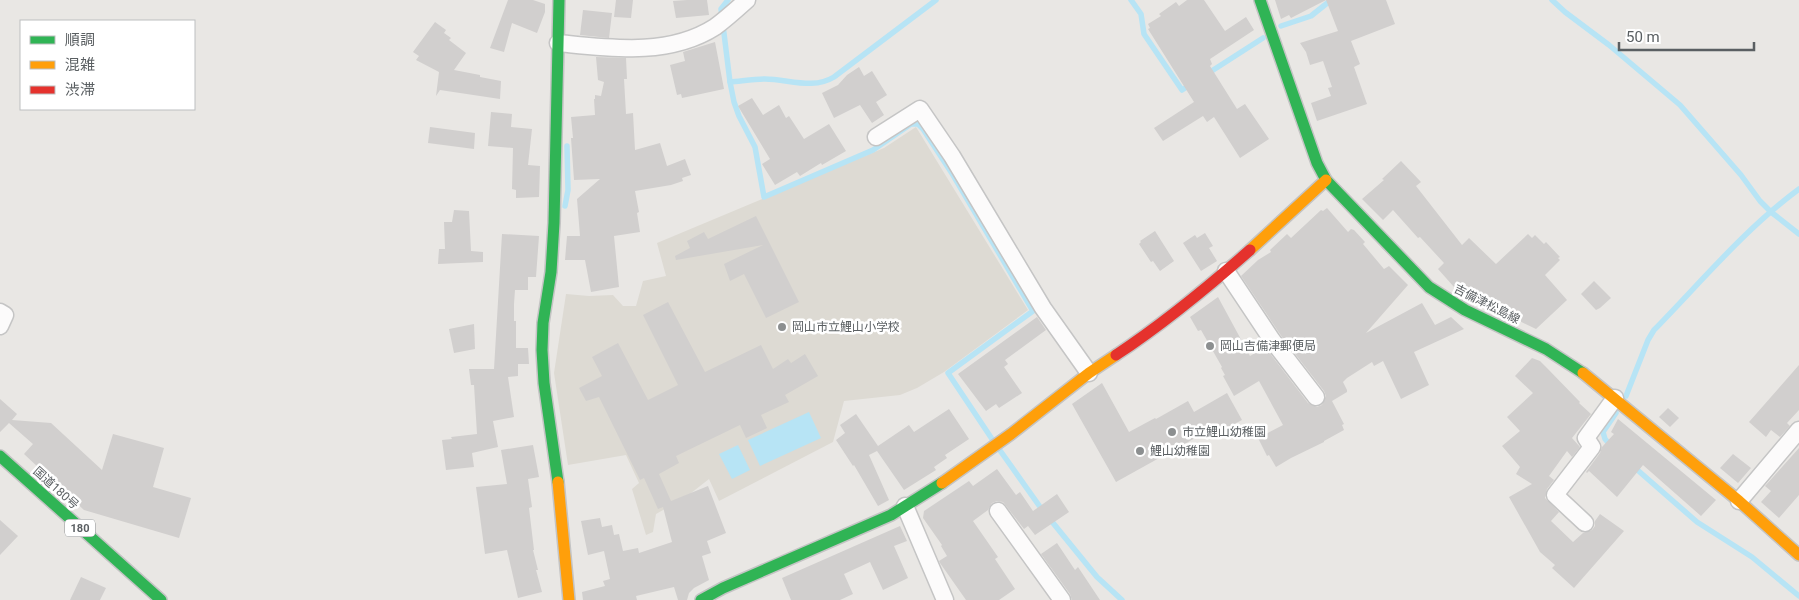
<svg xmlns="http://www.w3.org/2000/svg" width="1799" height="600" font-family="Roboto,'Noto Sans JP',sans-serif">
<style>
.education{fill:#dddad3}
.water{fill:#b7e4f5}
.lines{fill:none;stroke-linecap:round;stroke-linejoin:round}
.stream{stroke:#b7e4f5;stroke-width:5.5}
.building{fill:#d1cfce}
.street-casing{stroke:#c5c5c5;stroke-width:19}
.fast-casing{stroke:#c4c4c4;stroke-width:14}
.slow-casing{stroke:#c4c4c4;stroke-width:14}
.jam-casing{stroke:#c4c4c4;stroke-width:14}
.street{stroke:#fcfbfb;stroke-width:16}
.fast{stroke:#30b455;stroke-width:11}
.slow{stroke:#ff9f0a;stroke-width:11}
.jam{stroke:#e5322d;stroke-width:11}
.poi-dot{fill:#8c8f90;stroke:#fff;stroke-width:2}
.labels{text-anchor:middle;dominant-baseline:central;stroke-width:5;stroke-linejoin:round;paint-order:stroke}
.shield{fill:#fff;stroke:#8c8f91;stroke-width:1}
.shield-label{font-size:11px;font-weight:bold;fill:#5a5f62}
.street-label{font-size:12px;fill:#5a5f62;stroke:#fff}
.poi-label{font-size:12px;fill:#5a5f62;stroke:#fff;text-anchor:start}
</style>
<rect width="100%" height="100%" fill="#e9e7e4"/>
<path class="education" d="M 916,127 L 1028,310 L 944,372 L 917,388 L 900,395 L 844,401 L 833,442 L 719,501 L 709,479 L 686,497 L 656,514 L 653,532 L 646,535 L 632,489 L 639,483 L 626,455 L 568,465 L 554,373 L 566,294 L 589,296 L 613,295 L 623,306 L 636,306 L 643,281 L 666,276 L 657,243 L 884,148 Z"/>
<g class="water">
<path d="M 809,412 L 821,438 L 760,466 L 748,440 Z"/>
<path d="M 738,445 L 750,470 L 732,479 L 719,454 Z"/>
</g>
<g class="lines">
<g class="stream">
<path d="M 728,0 L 721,9 L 730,82 C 742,81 754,79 765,79 C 788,79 813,90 834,77 L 936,0"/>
<path d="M 1131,0 L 1141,14 L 1144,34 L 1182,90 L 1191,84"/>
<path d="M 1552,0 L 1565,12 L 1609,45 L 1680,105 L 1741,175 L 1760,201 L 1771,212 L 1799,234"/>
<path d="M 1281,26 L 1311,16 L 1331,0"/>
<path d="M 1207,74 L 1263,38"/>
<path d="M 730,82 L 734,102 L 739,116 L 755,147 L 764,197 L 873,150 L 911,124 L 918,124 L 923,129 L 953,175 L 1033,311 L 948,373 L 992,439"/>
<path d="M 565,206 L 568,190 L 567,146"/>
<path d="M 1626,396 L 1648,340 L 1654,330 C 1701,282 1745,229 1799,189"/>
<path d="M 1612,447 L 1605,439 L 1603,432 L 1616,413"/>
<path d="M 999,449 L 1043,511"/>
<path d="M 1634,467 L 1697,522 L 1752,557 L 1799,596"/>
<path d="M 1049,518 L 1097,577 L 1122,600"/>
</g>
</g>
<g class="building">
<path d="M 508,0 L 533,0 L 545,4 L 545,12 L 537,33 L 512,23 L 504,52 L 490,48 Z"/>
<path d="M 616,0 L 633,0 L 631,18 L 614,17 Z"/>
<path d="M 687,0 L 707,0 L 709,15 L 676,18 L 673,1 Z"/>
<path d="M 1187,0 L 1204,0 L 1225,31 L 1246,17 L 1254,30 L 1210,59 L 1212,64 L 1210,66 L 1237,109 L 1245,104 L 1269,139 L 1240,158 L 1214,117 L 1207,122 L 1203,116 L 1163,141 L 1154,128 L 1194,102 L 1148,29 L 1150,28 L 1148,24 L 1161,16 L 1159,14 L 1176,2 L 1179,6 Z"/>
<path d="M 1275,0 L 1326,0 L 1291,18 L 1289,15 L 1281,19 Z"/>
<path d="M 1326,0 L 1386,0 L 1395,24 L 1351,41 L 1360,64 L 1354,67 L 1367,104 L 1317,121 L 1311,103 L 1331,96 L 1328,88 L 1332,87 L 1323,61 L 1310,65 L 1306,52 L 1300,43 L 1338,31 Z"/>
<path d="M 583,10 L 612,13 L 609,38 L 580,35 Z"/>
<path d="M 435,22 L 446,30 L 444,33 L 451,38 L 449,40 L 466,53 L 454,70 L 480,75 L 480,77 L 501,81 L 500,99 L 440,90 L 436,96 L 439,72 L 416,60 L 419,56 L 413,52 Z"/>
<path d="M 715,42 L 724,89 L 682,98 L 681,94 L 677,95 L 670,65 L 685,61 L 683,52 Z"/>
<path d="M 596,57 L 626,58 L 627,79 L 624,79 L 626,114 L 633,113 L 635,150 L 660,143 L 667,166 L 685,159 L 691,175 L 682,178 L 683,181 L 671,185 L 635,191 L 639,212 L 637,213 L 640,232 L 614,236 L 619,287 L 591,292 L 585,260 L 565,260 L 567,236 L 580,236 L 577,199 L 600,179 L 574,180 L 571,138 L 573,138 L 571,117 L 595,115 L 594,99 L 595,99 L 595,95 L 601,96 L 604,82 L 598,80 Z"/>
<path d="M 859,67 L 864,76 L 872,71 L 887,95 L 876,102 L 884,115 L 872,123 L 860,105 L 834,118 L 822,93 L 838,85 L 847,75 Z"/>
<path d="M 752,98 L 763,115 L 779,105 L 786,118 L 789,116 L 804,139 L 829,124 L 846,151 L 822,165 L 821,163 L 800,176 L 797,172 L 775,185 L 762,164 L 770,159 L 738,106 Z"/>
<path d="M 491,112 L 512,114 L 511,127 L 532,129 L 528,165 L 540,166 L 539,197 L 516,198 L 516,190 L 512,189 L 513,148 L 488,146 Z"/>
<path d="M 430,127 L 475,133 L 474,149 L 428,143 Z"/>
<path d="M 1401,161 L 1421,182 L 1416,186 L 1462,245 L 1469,238 L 1496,264 L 1528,234 L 1532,238 L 1535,235 L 1544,244 L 1546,242 L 1560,257 L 1558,258 L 1560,260 L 1545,275 L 1567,300 L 1536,329 L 1472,298 L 1454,287 L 1438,269 L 1444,263 L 1420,237 L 1418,238 L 1393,210 L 1383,220 L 1362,199 L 1384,180 L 1382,179 Z"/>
<path d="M 1327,208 L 1348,232 L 1351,229 L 1354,230 L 1365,242 L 1363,244 L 1384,269 L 1389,266 L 1408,285 L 1366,333 L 1422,303 L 1435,325 L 1451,317 L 1464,329 L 1414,352 L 1429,385 L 1401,399 L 1383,361 L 1374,366 L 1372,362 L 1347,378 L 1343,382 L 1347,390 L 1347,392 L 1332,401 L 1344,424 L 1342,425 L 1344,430 L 1324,441 L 1324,442 L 1291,458 L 1276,467 L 1269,455 L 1267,456 L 1258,438 L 1283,425 L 1259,381 L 1234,396 L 1223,376 L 1225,375 L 1221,368 L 1222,367 L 1201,330 L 1198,331 L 1190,317 L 1218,297 L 1250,356 L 1265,347 L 1308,403 L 1317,407 L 1322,405 L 1326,396 L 1324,391 L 1282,337 L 1241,276 L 1258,260 L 1271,252 L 1270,250 L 1287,234 L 1291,238 L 1321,210 L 1323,211 Z"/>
<path d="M 454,210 L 469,211 L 471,251 L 483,252 L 483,262 L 438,264 L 439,249 L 445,249 L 444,222 L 452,222 Z"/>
<path d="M 756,216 L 799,302 L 766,318 L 744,274 L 730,281 L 724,264 L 763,245 L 676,260 L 675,256 L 690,248 L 687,241 L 704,232 L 708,239 Z"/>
<path d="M 1155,231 L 1174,261 L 1160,271 L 1153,261 L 1151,262 L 1139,244 L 1141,242 L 1140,241 Z"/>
<path d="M 1205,233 L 1213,246 L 1209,248 L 1217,261 L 1201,271 L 1183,243 L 1195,235 L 1197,238 Z"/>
<path d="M 502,234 L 539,236 L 536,277 L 528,277 L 528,290 L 515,290 L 514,304 L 514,321 L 516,321 L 516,348 L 528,348 L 529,364 L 518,364 L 518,376 L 508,377 L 514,417 L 493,421 L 498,447 L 472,453 L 474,467 L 446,470 L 442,440 L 452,439 L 451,437 L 477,434 L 474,385 L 471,385 L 469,369 L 494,369 Z"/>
<path d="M 1594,281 L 1611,298 L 1600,308 L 1596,310 L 1581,294 Z"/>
<path d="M 668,302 L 705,372 L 761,345 L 773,369 L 788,359 L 791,363 L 805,354 L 818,376 L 785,395 L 789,402 L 761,415 L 767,428 L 746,438 L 740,425 L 676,456 L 679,463 L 659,474 L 671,501 L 708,486 L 726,533 L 707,541 L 711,553 L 702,556 L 709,580 L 694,588 L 689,593 L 687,600 L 678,600 L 674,587 L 636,596 L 637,600 L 583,600 L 582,592 L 605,586 L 603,581 L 610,579 L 604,551 L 588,555 L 581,521 L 600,518 L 602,527 L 612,525 L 614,535 L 619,534 L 623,551 L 638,548 L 639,553 L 672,542 L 663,507 L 658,509 L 644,478 L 640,480 L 599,397 L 586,401 L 579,388 L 602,376 L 592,357 L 618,343 L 648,400 L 678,385 L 643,315 Z"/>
<path d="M 1037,317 L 1046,330 L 1005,360 L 1008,364 L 1004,367 L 1022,393 L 999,408 L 996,404 L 986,411 L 958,374 Z"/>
<path d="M 474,324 L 475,349 L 454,353 L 449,329 Z"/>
<path d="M 1532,358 L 1540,361 L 1547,368 L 1580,402 L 1579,403 L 1591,414 L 1572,438 L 1580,447 L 1572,457 L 1567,451 L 1549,476 L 1554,480 L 1547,489 L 1545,498 L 1559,512 L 1551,521 L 1573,542 L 1583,533 L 1592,530 L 1595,526 L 1595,521 L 1600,514 L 1624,531 L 1574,588 L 1552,568 L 1555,565 L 1540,552 L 1509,497 L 1532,484 L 1516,474 L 1520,467 L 1502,446 L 1520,431 L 1507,417 L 1533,393 L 1515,376 Z"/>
<path d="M 1799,365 L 1799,410 L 1787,423 L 1790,426 L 1780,437 L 1771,430 L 1766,437 L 1749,422 Z"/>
<path d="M 1102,383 L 1129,432 L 1155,418 L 1156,419 L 1188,401 L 1194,412 L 1227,393 L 1242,420 L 1209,437 L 1206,432 L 1116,482 L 1072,404 Z"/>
<path d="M 0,399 L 17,414 L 12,420 L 51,423 L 102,470 L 113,434 L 164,448 L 153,487 L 191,498 L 179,538 L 84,510 L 24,454 L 33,444 L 9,423 L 0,432 Z"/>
<path d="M 1668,408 L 1679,418 L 1670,427 L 1659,417 Z"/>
<path d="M 949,409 L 969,439 L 945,455 L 947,458 L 934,467 L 936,470 L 904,490 L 877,451 L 869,455 L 889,500 L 878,506 L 854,465 L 853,466 L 836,440 L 845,433 L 840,425 L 856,414 L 878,446 L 909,425 L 914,432 Z"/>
<path d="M 1618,419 L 1716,500 L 1701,516 L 1643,465 L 1617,497 L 1589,471 L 1587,473 L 1586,472 L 1600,453 L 1602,447 L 1614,434 L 1611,432 Z"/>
<path d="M 533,445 L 539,477 L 528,479 L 532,507 L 529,508 L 534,550 L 533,550 L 538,570 L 536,570 L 542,592 L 518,598 L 507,550 L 485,554 L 476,487 L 507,484 L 501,450 Z"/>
<path d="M 1799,448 L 1799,495 L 1779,518 L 1761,502 L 1771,491 L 1765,486 Z"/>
<path d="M 1733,454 L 1751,468 L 1738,483 L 1720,468 Z"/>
<path d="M 997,469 L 1016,495 L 1020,492 L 1033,511 L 1057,494 L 1069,512 L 1035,535 L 1028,526 L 1024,529 L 1003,502 L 997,501 L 992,503 L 988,510 L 973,521 L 998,557 L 995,559 L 1015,589 L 999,600 L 966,600 L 940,563 L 939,561 L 947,556 L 941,546 L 942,545 L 923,518 L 924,511 L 969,481 L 973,486 Z"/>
<path d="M 0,520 L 18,536 L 0,555 Z"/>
<path d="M 900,526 L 907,541 L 894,546 L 908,578 L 883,590 L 870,562 L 844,574 L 853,594 L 840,600 L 791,600 L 782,578 Z"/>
<path d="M 1057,543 L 1075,570 L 1078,567 L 1100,600 L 1072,600 L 1070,594 L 1041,554 Z"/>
<path d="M 81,577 L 106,588 L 100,600 L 70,600 Z"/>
</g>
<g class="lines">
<g class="street-casing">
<g id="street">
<path d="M 558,43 C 609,48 668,57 715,27 C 726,19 737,9 747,0"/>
<path d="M 876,137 L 920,109 L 952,156 L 1043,308 L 1089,373"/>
<path d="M 1226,271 L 1272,340 L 1316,397"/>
<path d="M 0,312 L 5,315 L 0,326"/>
<path d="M 1739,501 L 1799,430"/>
<path d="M 905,506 L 945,600"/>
<path d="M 998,511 L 1062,600"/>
<path d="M 1585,523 L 1555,495 L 1592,447 L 1586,438 L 1615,398"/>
</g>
</g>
<g class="fast-casing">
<g id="fast">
<path d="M 1260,0 L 1317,163 L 1326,180 L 1429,287 L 1465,310 L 1546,349 L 1583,373"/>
<path d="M 0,456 L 161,600"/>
<path d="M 558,482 L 544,383 L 542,350 L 543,323 L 551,272 L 554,223 L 559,0"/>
<path d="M 701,600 L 723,588 L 891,515 L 942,483"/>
</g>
</g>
<g class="slow-casing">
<g id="slow">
<path d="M 1250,250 L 1326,180"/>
<path d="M 1583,373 L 1739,501 L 1799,555"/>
<path d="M 558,482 L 569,600"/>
<path d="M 942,483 L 1011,434 L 1089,373 L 1116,355"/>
</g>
</g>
<g class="jam-casing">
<path id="jam" d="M 1116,355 C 1163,324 1208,287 1250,250"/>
</g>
<use href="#street" class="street"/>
<use href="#fast" class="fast"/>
<use href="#slow" class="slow"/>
<use href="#jam" class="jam"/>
</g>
<g class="poi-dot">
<circle cx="782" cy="327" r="5"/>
<circle cx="1210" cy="346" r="5"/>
<circle cx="1172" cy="432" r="5"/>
<circle cx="1140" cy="451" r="5"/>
</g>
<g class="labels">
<rect class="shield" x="65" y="519.5" width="30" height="17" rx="4"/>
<g class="shield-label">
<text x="80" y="528">180</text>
</g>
<g class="street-label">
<text transform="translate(1487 304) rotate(27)">吉備津松島線</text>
<text transform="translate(56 488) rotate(42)">国道180号</text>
</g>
<g class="poi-label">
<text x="792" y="327">岡山市立鯉山小学校</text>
<text x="1220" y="346">岡山吉備津郵便局</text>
<text x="1182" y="432">市立鯉山幼稚園</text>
<text x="1150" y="451">鯉山幼稚園</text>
</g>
</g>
<rect x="20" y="20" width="175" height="90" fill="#ffffff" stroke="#bdbfc0"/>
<rect x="30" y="36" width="25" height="8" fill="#30b455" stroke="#bdbfc0"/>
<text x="65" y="45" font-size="15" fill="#5a5f62">順調</text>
<rect x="30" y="61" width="25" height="8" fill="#ff9f0a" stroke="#bdbfc0"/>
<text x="65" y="70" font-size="15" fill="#5a5f62">混雑</text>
<rect x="30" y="86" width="25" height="8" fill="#e5322d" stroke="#bdbfc0"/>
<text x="65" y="95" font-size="15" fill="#5a5f62">渋滞</text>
<path d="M1619 42v8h135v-8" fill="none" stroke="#5a5f62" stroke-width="2.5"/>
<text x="1626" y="42" font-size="15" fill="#5a5f62" stroke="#ffffff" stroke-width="4" paint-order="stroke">50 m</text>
</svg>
